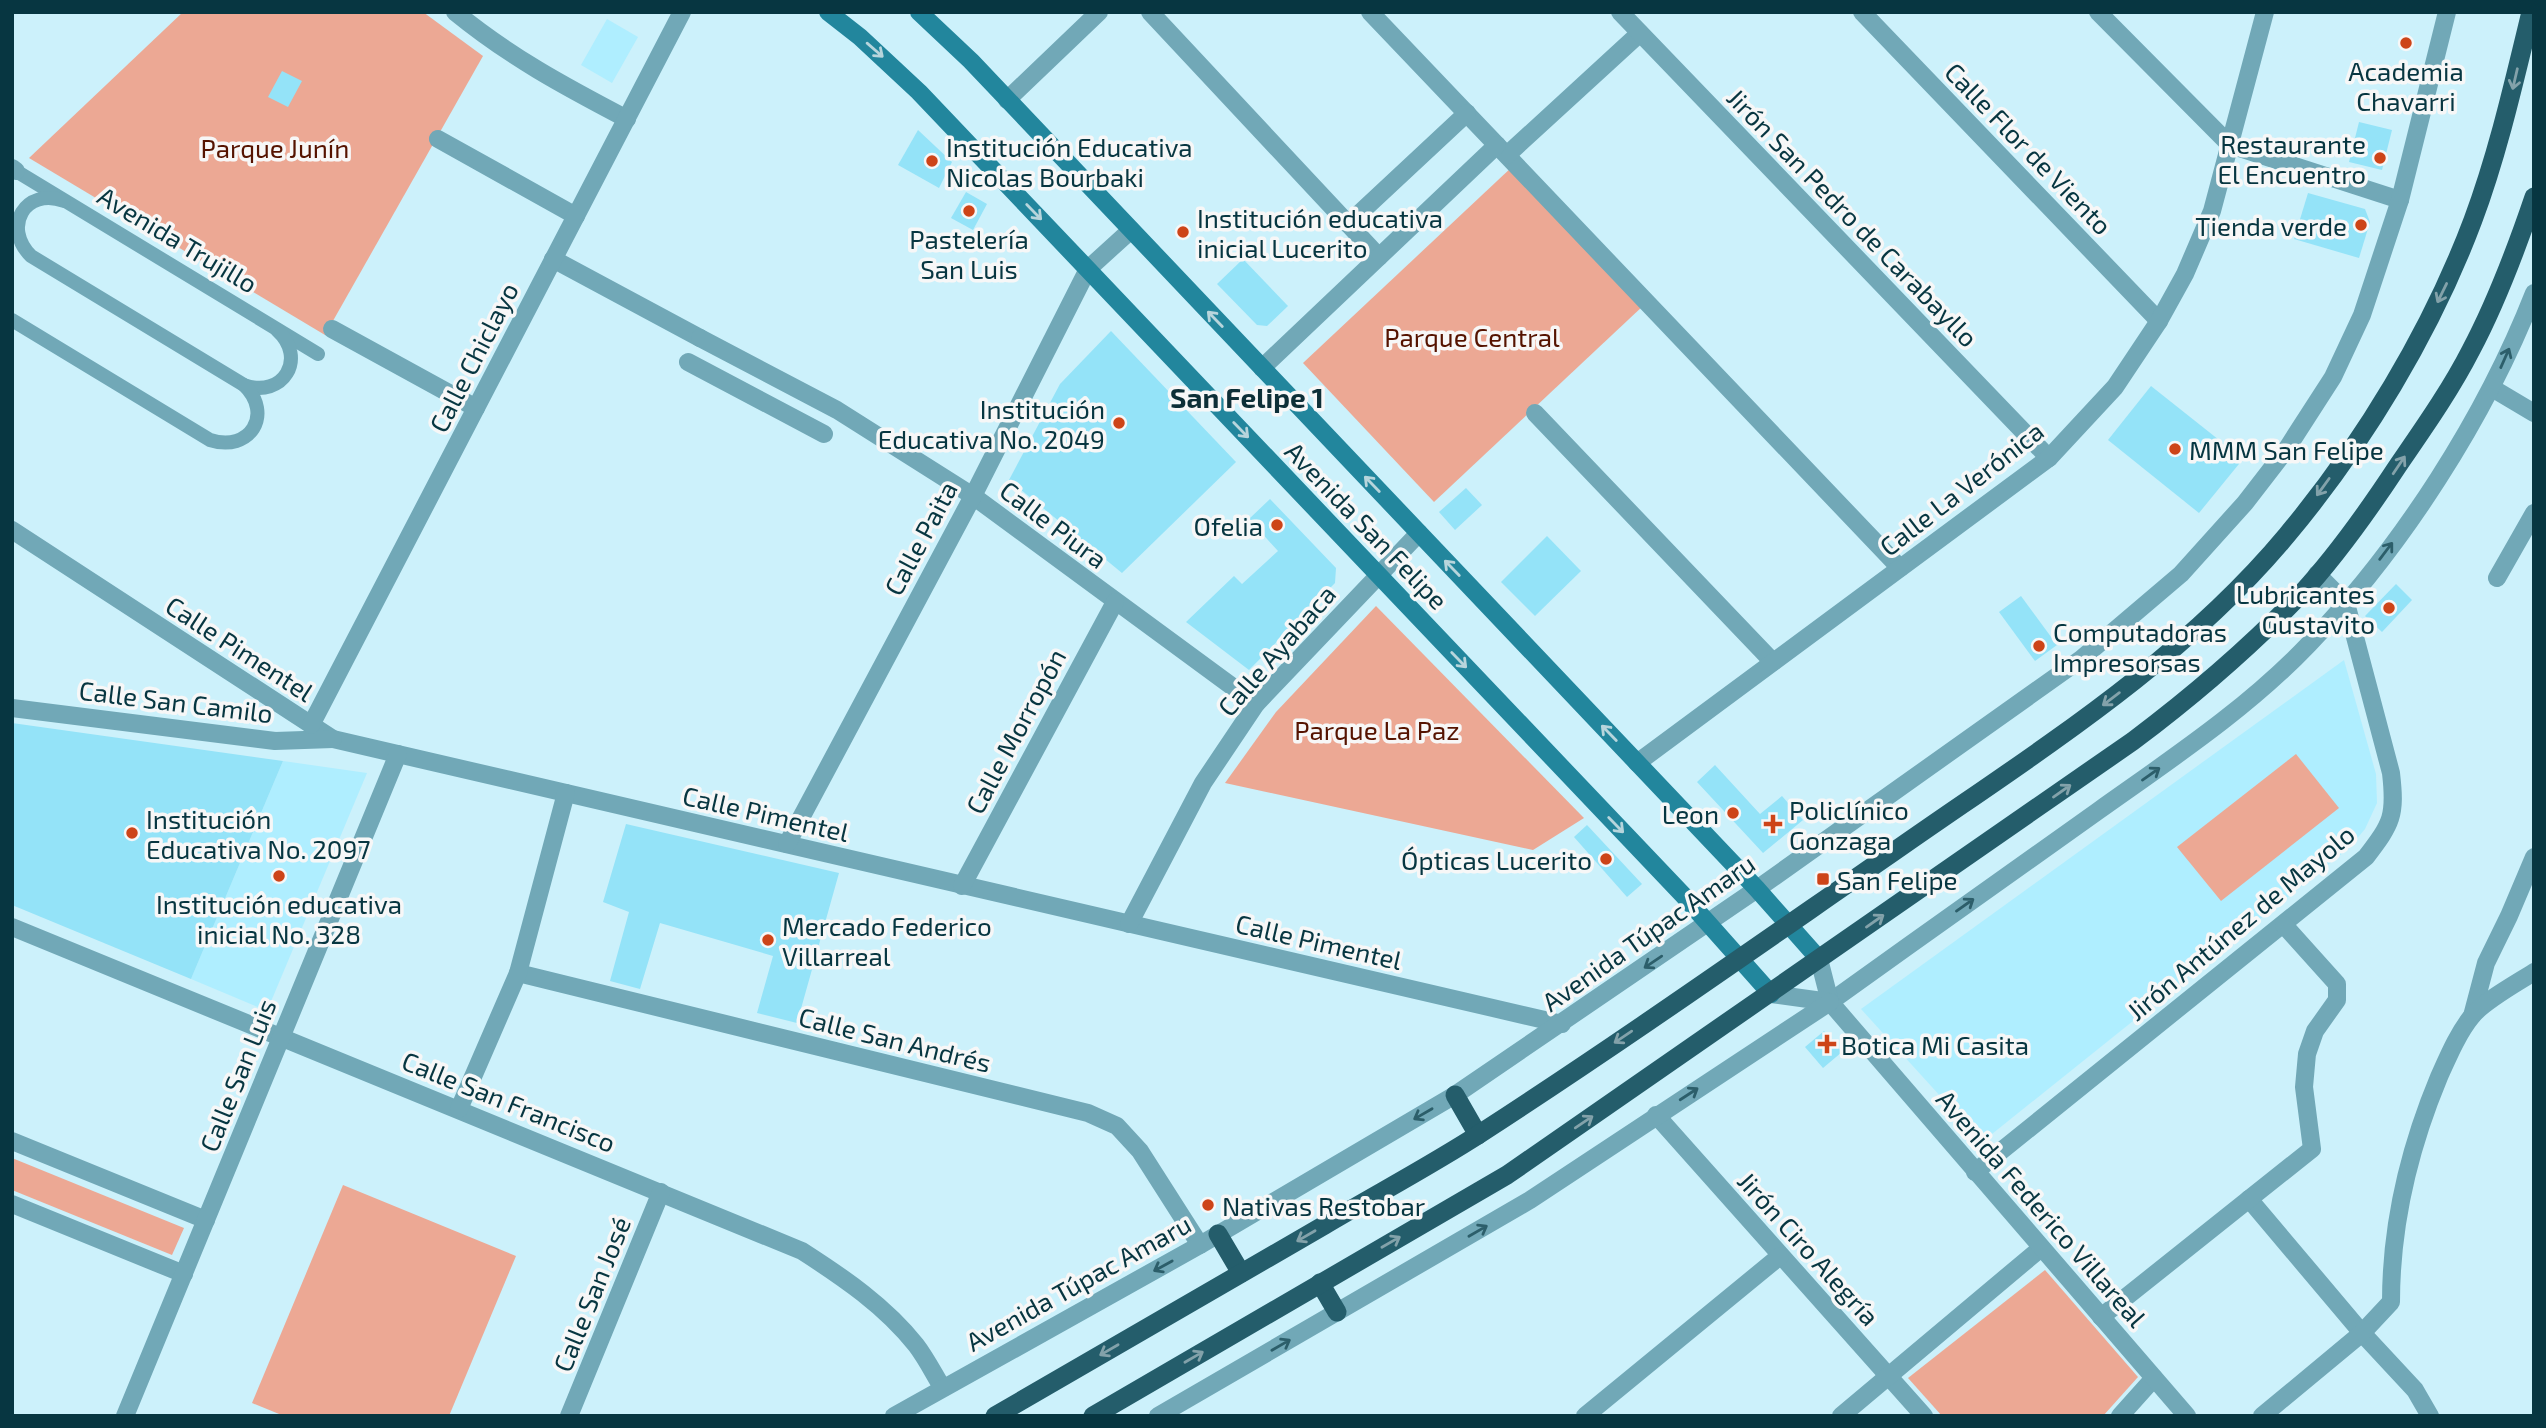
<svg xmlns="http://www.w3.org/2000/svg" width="2546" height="1428" font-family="'Exo 2',sans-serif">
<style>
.built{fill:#afeeff}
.green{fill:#eca894}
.building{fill:#94e3f8}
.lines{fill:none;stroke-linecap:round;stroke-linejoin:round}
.service{stroke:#71a8b7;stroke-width:14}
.pedestrian{stroke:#71a8b7;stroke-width:18}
.minor{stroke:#71a8b7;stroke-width:18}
.tertiary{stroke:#71a8b7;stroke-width:18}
.secondary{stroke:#22869d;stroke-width:18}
.trunk{stroke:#245d6b;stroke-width:19}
.oneway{stroke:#b7d5dc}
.oneway2{stroke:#83a2aa}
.oneway3{stroke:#2c5e6a}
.poi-dot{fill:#cd4418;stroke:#f7f7f7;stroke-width:2.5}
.labels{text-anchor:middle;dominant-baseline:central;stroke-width:7;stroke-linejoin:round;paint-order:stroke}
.poi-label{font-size:26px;fill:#073641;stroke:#f7f7f7;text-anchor:start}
.park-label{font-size:26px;fill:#551300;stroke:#f7f7f7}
.street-label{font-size:26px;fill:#073641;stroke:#f7f7f7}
.neighbourhood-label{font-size:28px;font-weight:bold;fill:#0d2f37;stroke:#f7f7f7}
</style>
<rect width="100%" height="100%" fill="#ccf1fb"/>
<g class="built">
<path d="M 607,19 L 638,37 L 612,83 L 581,65 Z"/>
<path d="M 2344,660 L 2376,774 L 2377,803 L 2365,829 L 2349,848 L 1982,1142 L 1861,1009 Z"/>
<path d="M 283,761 L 367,773 L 267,1011 L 191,979 Z"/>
</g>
<g class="green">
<path d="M 183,12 L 423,12 L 483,56 L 325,335 L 29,158 Z"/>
<path d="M 1513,166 L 1644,305 L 1434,502 L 1303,363 Z"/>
<path d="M 1376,606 L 1584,818 L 1533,850 L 1225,783 L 1276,712 Z"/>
<path d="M 2296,754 L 2339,808 L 2221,901 L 2177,847 Z"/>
<path d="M 12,1158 L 184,1228 L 172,1255 L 12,1190 Z"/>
<path d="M 343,1185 L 516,1256 L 449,1416 L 284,1416 L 252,1403 Z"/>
<path d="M 2045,1270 L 2138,1377 L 2103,1416 L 1942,1416 L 1908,1378 Z"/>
</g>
<g class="building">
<path d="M 282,71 L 302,81 L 288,107 L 268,97 Z"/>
<path d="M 2359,122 L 2392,130 L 2382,170 L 2349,162 Z"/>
<path d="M 918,130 L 952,162 L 939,188 L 898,165 Z"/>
<path d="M 966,192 L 987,204 L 973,230 L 951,218 Z"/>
<path d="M 2308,193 L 2365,209 L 2370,222 L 2359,258 L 2294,239 Z"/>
<path d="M 1243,259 L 1288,306 L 1267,326 L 1257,325 L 1217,284 Z"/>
<path d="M 1111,331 L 1236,462 L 1122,573 L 1009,480 L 1060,384 Z"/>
<path d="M 2151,386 L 2243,459 L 2199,513 L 2108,440 Z"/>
<path d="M 1466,488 L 1482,505 L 1455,530 L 1439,512 Z"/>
<path d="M 1270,499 L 1336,568 L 1335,583 L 1249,670 L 1186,622 L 1234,576 L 1242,584 L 1278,551 L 1249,519 Z"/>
<path d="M 1547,536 L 1581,571 L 1535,616 L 1501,582 Z"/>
<path d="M 2396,584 L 2412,600 L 2382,632 L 2365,616 Z"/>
<path d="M 2021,596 L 2057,645 L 2035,661 L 1999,612 Z"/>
<path d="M 12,723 L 283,761 L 191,979 L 12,905 Z"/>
<path d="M 1715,765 L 1760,814 L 1782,796 L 1803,820 L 1763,853 L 1697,782 Z"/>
<path d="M 626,824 L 839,873 L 797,1023 L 757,1013 L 773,956 L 660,923 L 640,989 L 610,981 L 629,912 L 603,902 Z"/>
<path d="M 1587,825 L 1642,884 L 1627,897 L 1574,837 Z"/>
<path d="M 1824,1031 L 1842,1052 L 1823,1068 L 1805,1047 Z"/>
</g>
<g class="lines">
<g class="service">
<path d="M 16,171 L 318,354"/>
<path d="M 64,201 C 25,187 2,227 31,256 L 244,385 C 283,399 308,358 277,330"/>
<path d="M 12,320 L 210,440 C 250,453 274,414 244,385"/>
</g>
<g class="pedestrian">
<path d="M 1150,12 L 1379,257"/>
<path d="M 1370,12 L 1900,568"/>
<path d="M 438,139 L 576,216"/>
<path d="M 1507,155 L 1640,33"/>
<path d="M 1348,224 L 1467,113"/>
<path d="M 553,259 L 700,338"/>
<path d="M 332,329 L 476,408"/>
<path d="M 688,362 L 824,434"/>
<path d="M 1535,413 L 1773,662"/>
</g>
<g class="minor">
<path d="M 455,12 C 510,57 564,86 627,119"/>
<path d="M 1620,12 L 2049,458"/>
<path d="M 1862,12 L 2159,321"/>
<path d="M 2098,12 L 2230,145 L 2400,200"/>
<path d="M 1007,100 L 1099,12"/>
<path d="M 12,168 L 16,171"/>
<path d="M 700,338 L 837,410 L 973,496 L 1256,704"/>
<path d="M 1262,368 L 1497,145"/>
<path d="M 2492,388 L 2534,413"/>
<path d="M 12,530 L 333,739 L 1562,1024"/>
<path d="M 2497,578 L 2534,513"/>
<path d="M 12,708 L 275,741 L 333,739"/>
<path d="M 311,725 L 682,12"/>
<path d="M 1637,763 L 2049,458 L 2115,387 L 2159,321 L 2185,274 L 2212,211 L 2265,12"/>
<path d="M 787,844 L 973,496 L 1088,269 L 1131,230"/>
<path d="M 962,886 L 1115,602"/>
<path d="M 1757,889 L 2081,659 L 2181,574 L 2245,503 L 2286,450 L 2333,377 L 2362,315 L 2400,200 L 2447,12"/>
<path d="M 1129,924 L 1203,783 L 1256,704 L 1419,533"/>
<path d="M 12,927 L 802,1251 C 844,1278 885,1306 916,1345 C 926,1358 934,1374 942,1387"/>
<path d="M 518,973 L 1088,1113 L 1117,1126 L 1140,1151 L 1200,1245"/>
<path d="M 1830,1002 C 1919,938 2008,875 2098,811 C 2171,759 2247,709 2309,644 C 2402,547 2485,418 2534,293"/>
<path d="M 2472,1016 L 2486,963 L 2509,916 L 2534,857"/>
<path d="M 459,1109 L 518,973 L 566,793"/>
<path d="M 1656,1115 L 1924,1416"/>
<path d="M 12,1141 L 206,1220"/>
<path d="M 1975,1172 L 2366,857 C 2392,823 2396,816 2391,773 L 2346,603 L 2317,574"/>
<path d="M 2249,1199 L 2362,1333 L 2415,1390 L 2430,1416"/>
<path d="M 12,1204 L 184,1274"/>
<path d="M 2101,1317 L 2312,1149 L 2304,1087 L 2307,1054 L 2315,1031 L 2337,1000 L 2337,984 L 2284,925"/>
<path d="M 125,1416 L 398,754"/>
<path d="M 569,1416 L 661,1192"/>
<path d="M 1585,1416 L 1780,1256"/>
<path d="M 1841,1416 L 2041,1248"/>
<path d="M 2120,1416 L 2154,1378"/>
<path d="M 2262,1416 L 2362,1333 L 2391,1302 C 2391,1224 2409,1149 2439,1077 C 2448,1057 2458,1033 2472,1016 C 2484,1001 2517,983 2534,972"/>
</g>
<g class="tertiary">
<path d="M 1819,959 L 1830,1002 L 2187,1416"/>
<path d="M 1771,994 L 1830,1002"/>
<path d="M 894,1416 L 1200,1245 L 1455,1095 L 1757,889"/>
<path d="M 1158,1416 L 1530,1200 L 1830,1002"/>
</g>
<g class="secondary">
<path d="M 828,12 L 860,37 L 919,92 L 1683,895 L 1771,994"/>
<path d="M 919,12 L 971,61 L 1757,889 L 1819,959"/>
</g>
<g class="trunk">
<path d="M 1455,1095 L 1478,1135"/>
<path d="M 1218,1234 L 1241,1273"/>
<path d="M 1320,1283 L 1337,1312"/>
<path d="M 995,1416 C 1105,1352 1214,1289 1323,1226 C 1375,1195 1430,1166 1481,1133 C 1620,1043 1756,947 1892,853 C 2030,756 2178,666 2287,535 C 2363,444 2431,332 2473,220 C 2498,153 2514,82 2531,12"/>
<path d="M 1093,1416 L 1507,1175 L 2133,741 C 2193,696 2249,648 2301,594 C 2337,555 2368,511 2397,467 C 2423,429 2450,391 2471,350 C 2497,301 2516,250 2534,197"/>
</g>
</g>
<defs><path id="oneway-shaft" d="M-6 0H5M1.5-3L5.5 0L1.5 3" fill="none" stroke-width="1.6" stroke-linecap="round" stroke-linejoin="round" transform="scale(1.75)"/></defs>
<g class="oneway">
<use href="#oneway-shaft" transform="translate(875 50) rotate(41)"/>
<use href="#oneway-shaft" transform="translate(1034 212) rotate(46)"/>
<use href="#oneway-shaft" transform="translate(1215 319) rotate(-134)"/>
<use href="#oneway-shaft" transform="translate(1241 430) rotate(46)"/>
<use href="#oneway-shaft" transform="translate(1372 484) rotate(-134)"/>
<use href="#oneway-shaft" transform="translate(1452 568) rotate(-134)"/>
<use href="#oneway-shaft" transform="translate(1459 660) rotate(46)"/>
<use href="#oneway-shaft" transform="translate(1609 733) rotate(-134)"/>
<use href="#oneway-shaft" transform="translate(1616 825) rotate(46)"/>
</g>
<g class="oneway2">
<use href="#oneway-shaft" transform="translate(2515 79) rotate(103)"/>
<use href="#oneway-shaft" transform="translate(2442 293) rotate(116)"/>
<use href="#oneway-shaft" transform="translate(2399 465) rotate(-56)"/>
<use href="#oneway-shaft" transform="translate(2323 487) rotate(126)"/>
<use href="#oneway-shaft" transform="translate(2111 699) rotate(143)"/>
<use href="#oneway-shaft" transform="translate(2062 791) rotate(-35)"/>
<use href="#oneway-shaft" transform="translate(1875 921) rotate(-35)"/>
<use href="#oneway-shaft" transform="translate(1623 1037) rotate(146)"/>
<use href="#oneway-shaft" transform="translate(1584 1122) rotate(-34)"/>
<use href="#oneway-shaft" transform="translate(1306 1236) rotate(150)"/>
<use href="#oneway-shaft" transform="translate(1391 1242) rotate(-30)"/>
<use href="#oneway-shaft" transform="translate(1109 1350) rotate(150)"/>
<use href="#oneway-shaft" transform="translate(1194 1357) rotate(-30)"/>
</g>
<g class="oneway3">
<use href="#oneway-shaft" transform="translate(2505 358) rotate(-66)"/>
<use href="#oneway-shaft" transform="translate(2386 551) rotate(-53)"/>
<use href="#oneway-shaft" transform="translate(2151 774) rotate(-35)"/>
<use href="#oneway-shaft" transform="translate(1965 905) rotate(-35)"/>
<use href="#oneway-shaft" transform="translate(1653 962) rotate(146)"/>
<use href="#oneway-shaft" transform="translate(1689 1094) rotate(-33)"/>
<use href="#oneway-shaft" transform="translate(1423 1114) rotate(150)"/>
<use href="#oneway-shaft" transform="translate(1478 1231) rotate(-30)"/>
<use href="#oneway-shaft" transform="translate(1163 1266) rotate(151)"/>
<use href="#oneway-shaft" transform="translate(1281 1345) rotate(-30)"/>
</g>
<g class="poi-dot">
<circle cx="2406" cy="43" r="7"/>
<circle cx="2380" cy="158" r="7"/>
<circle cx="932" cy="161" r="7"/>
<circle cx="969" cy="211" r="7"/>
<circle cx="2361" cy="225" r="7"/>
<circle cx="1183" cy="232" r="7"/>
<circle cx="1119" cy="423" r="7"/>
<circle cx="2175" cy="449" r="7"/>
<circle cx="1277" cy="525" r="7"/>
<circle cx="2389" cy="608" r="7"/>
<circle cx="2039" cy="646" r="7"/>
<circle cx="1733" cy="813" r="7"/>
<path d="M1769.5 813.5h7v7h7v7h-7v7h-7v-7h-7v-7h7z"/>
<circle cx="132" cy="833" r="7"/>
<circle cx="1606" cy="859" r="7"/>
<circle cx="279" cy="876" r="7"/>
<rect x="1816" y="872" width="14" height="14" rx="3.5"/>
<circle cx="768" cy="940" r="7"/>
<path d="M1823.5 1033.5h7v7h7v7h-7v7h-7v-7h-7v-7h7z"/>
<circle cx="1208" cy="1205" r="7"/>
</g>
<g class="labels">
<g class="poi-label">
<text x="2406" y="70" text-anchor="middle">Academia<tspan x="2406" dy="30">Chavarri</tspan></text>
<text x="2366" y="143" text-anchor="end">Restaurante<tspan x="2366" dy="30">El Encuentro</tspan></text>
<text x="946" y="146">Institución Educativa<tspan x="946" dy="30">Nicolas Bourbaki</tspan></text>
<text x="1197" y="217">Institución educativa<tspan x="1197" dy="30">inicial Lucerito</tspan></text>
<text x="2347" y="225" text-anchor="end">Tienda verde</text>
<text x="969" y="238" text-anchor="middle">Pastelería<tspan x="969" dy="30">San Luis</tspan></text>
<text x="1105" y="408" text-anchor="end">Institución<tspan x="1105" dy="30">Educativa No. 2049</tspan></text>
<text x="2189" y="449">MMM San Felipe</text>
<text x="1263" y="525" text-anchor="end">Ofelia</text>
<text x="2375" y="593" text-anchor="end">Lubricantes<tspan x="2375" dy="30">Gustavito</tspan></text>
<text x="2053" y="631">Computadoras<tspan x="2053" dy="30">Impresorsas</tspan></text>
<text x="1789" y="809">Policlínico<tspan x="1789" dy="30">Gonzaga</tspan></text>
<text x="1719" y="813" text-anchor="end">Leon</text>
<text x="146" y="818">Institución<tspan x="146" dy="30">Educativa No. 2097</tspan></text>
<text x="1592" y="859" text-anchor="end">Ópticas Lucerito</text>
<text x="1837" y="879">San Felipe</text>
<text x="279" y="903" text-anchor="middle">Institución educativa<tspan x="279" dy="30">inicial No. 328</tspan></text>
<text x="782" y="925">Mercado Federico<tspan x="782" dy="30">Villarreal</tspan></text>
<text x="1841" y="1044">Botica Mi Casita</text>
<text x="1222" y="1205">Nativas Restobar</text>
</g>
<g class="park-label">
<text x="275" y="147">Parque Junín</text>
<text x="1472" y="336">Parque Central</text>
<text x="1377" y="729">Parque La Paz</text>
</g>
<g class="street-label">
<text transform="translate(2029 148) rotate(46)">Calle Flor de Viento</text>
<text transform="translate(1853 217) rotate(46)">Jirón San Pedro de Carabayllo</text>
<text transform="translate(178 239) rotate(31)">Avenida Trujillo</text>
<text transform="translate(473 357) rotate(-63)">Calle Chiclayo</text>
<text transform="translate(1961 488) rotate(-38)">Calle La Verónica</text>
<text transform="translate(1054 524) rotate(37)">Calle Piura</text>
<text transform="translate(1367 525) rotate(46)">Avenida San Felipe</text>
<text transform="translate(920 538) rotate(-62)">Calle Paita</text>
<text transform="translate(240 648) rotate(33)">Calle Pimentel</text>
<text transform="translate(1276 650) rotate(-49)">Calle Ayabaca</text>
<text transform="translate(176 701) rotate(7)">Calle San Camilo</text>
<text transform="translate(1015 731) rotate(-62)">Calle Morropón</text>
<text transform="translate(766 813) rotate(13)">Calle Pimentel</text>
<text transform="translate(2240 922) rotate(-40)">Jirón Antúnez de Mayolo</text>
<text transform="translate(1648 932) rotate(-35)">Avenida Túpac Amaru</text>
<text transform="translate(1319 941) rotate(13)">Calle Pimentel</text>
<text transform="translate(895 1039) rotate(14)">Calle San Andrés</text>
<text transform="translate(237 1075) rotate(-68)">Calle San Luis</text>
<text transform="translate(509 1101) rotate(22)">Calle San Francisco</text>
<text transform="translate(2042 1208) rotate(49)">Avenida Federico Villareal</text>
<text transform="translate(1809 1248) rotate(48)">Jirón Ciro Alegría</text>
<text transform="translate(1078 1282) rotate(-29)">Avenida Túpac Amaru</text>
<text transform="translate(591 1294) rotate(-68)">Calle San José</text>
</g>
<g class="neighbourhood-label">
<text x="1247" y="397">San Felipe 1</text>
</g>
</g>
<rect width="2546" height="1428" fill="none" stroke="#073641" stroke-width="28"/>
</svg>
